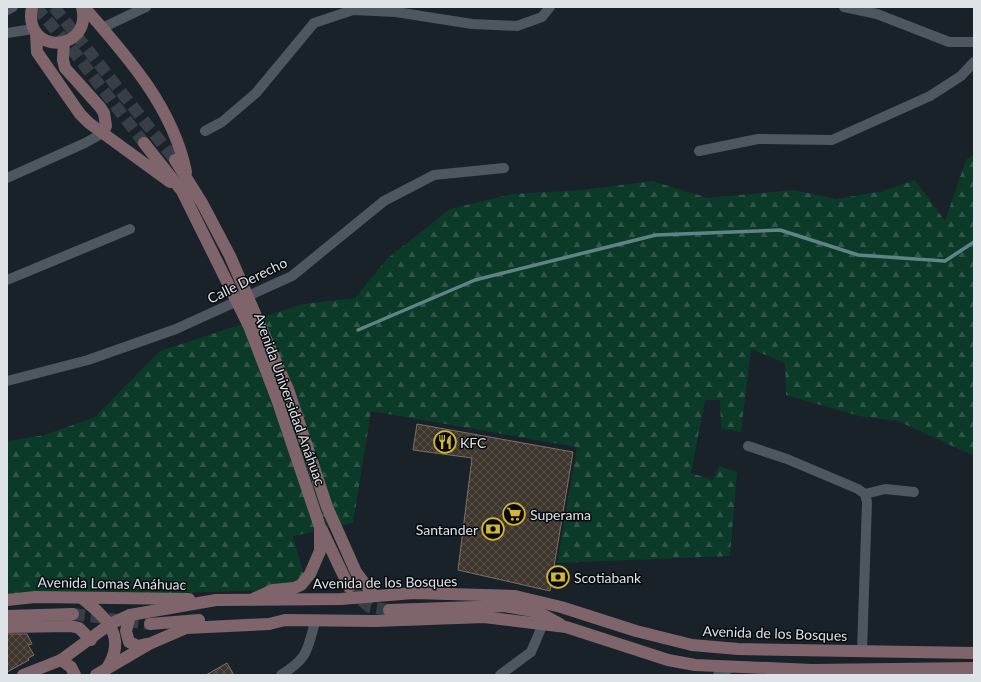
<svg xmlns="http://www.w3.org/2000/svg" width="981" height="682" font-family="Lato,sans-serif">
<style>
.forest{fill:url(#forest-firs)}
.lines{fill:none;stroke-linecap:round;stroke-linejoin:round}
.stream{stroke:#608386;stroke-width:3.5}
.building{fill:url(#building-cross-hatch);stroke:#7c7168}
.secondary-tunnel{stroke:#373e46;stroke-width:12;stroke-dasharray:12 6;stroke-linecap:butt}
.street{stroke:#4e5760;stroke-width:10}
.secondary{stroke:#7f656b;stroke-width:12}
.labels{text-anchor:middle;dominant-baseline:central;stroke-width:3;stroke-linejoin:round;paint-order:stroke}
.street-label{font-size:14px;fill:#dee3e8;stroke:#070a0d}
.poi-label{font-size:14px;fill:#dee3e8;stroke:#070a0d;text-anchor:start}
</style>
<defs>
<pattern id="forest-firs" width="22" height="20" patternUnits="userSpaceOnUse"><rect width="22" height="20" fill="#0c3a29"/><path d="M5 1l3.5 6h-7zM16 11l3.5 6h-7z" fill="#2f5648"/></pattern>
<pattern id="building-cross-hatch" width="8" height="8" patternUnits="userSpaceOnUse"><rect width="8" height="8" fill="#3e352d"/><path d="M0 0l8 8M0 8l8-8" fill="none" stroke="#59524b"/></pattern>
</defs>
<rect width="100%" height="100%" fill="#192129"/>
<path class="forest" d="M 974,154 L 974,456 L 898,421 L 859,416 L 786,395 L 785,363 L 751,349 L 741,432 L 721,429 L 720,400 L 705,400 L 691,473 L 713,480 L 719,466 L 737,472 L 730,556 L 557,563 L 577,447 L 371,411 L 353,523 L 293,536 L 304,576 L 276,590 L 7,598 L 7,441 L 45,435 L 95,417 L 160,351 L 303,304 L 355,298 L 387,259 L 450,209 L 512,194 L 582,190 L 652,181 L 708,198 L 794,190 L 836,199 L 883,191 L 915,180 L 945,221 L 966,160 Z"/>
<g class="lines">
<path class="stream" d="M 358,330 L 475,280 L 656,235 L 780,230 L 858,255 L 945,261 L 974,242"/>
</g>
<g class="building">
<path d="M 417,424 L 573,452 L 550,591 L 458,570 L 472,458 L 413,450 Z"/>
<path d="M 7,634 L 27,634 L 32,644 L 28,645 L 34,655 L 28,658 L 29,660 L 7,672 Z"/>
<path d="M 227,663 L 234,675 L 206,675 Z"/>
</g>
<g class="lines">
<g class="secondary-tunnel">
<path d="M 36,7 L 75,53 L 144,143"/>
<path d="M 54,7 L 175,160"/>
<path d="M 349,587 L 369,607 L 389,610"/>
<path d="M 73,614 L 150,624"/>
</g>
<g class="street">
<path d="M 844,7 L 877,14 L 949,42 L 974,42"/>
<path d="M 7,10 L 13,7"/>
<path d="M 102,28 L 146,7"/>
<path d="M 7,33 L 33,29"/>
<path d="M 205,131 L 222,122 L 256,93 L 314,23 L 353,10 L 396,12 L 472,24 L 517,26 L 542,17 L 550,7"/>
<path d="M 699,151 L 758,139 L 832,140 L 930,96 L 961,76 L 974,62"/>
<path d="M 7,178 L 85,143 L 103,133"/>
<path d="M 7,280 L 130,229"/>
<path d="M 7,381 L 88,360 L 176,329 L 292,276 L 384,201 L 434,175 L 504,168"/>
<path d="M 748,446 L 787,459 L 858,489 L 865,494 L 867,502 L 862,651"/>
<path d="M 865,494 L 885,489 L 914,492"/>
<path d="M 281,675 C 308,658 307,651 315,622"/>
<path d="M 500,675 L 531,652 L 543,624"/>
<path d="M 718,675 L 730,668"/>
</g>
<g class="secondary">
<path d="M 32,7 C 22,56 93,53 82,7"/>
<path d="M 84,7 C 126,55 173,107 186,172"/>
<path d="M 36,33 L 37,52 L 80,114 L 89,123 L 170,182"/>
<path d="M 64,42 L 63,60 L 65,68 L 100,107 L 104,113 L 106,126 L 103,133"/>
<path d="M 144,143 L 182,191 L 249,326 L 277,399 L 320,527 L 320,551 L 310,574 L 301,585 L 294,588 L 273,590 L 255,598"/>
<path d="M 175,160 L 202,203 L 230,256 L 289,392 L 327,507 L 356,572 L 374,596"/>
<path d="M 322,530 L 349,587"/>
<path d="M 82,598 C 105,617 128,636 107,668"/>
<path d="M 7,600 L 35,597 L 189,599"/>
<path d="M 389,610 L 504,606 L 538,612 L 560,624"/>
<path d="M 130,615 L 126,631 L 129,642 L 138,646 L 146,644"/>
<path d="M 7,616 L 73,614"/>
<path d="M 150,624 L 199,620"/>
<path d="M 7,627 L 71,626 L 79,628 L 91,640"/>
<path d="M 61,660 L 71,667 L 75,675"/>
<path d="M 23,675 L 61,660 L 110,624 L 130,615 L 216,600 L 341,599 L 413,593 L 515,596 L 561,607 L 636,631 L 692,645 L 738,649 L 974,653"/>
<path d="M 96,675 L 149,644 L 186,628 L 269,624 L 285,620 L 375,621 L 484,617 L 566,627 L 668,660 L 695,665 L 812,670 L 974,668"/>
</g>
</g>
<defs>
<g id="restaurant-ring" transform="scale(1.15)"><circle r="9.5" fill="#070a0d" stroke="#d5b534" stroke-width="1.5"/><path d="M-5-6h1v4h1v-4h1v4h1v-4h1v5L-1.5 .5V6h-2V.5L-5-1ZM5-6V6H3V1.5H1.5Q1.5-4 5-6Z" fill="#d5b534"/></g>
<g id="supermarket-ring" transform="scale(1.15)"><circle r="9.5" fill="#070a0d" stroke="#d5b534" stroke-width="1.5"/><path d="M-6-5.5h2.5l.6 2H6L4.5 2H-2.5L-4.4-4H-6ZM-1.5 3.2a1.3 1.3 0 1 0 .1 0ZM3 3.2a1.3 1.3 0 1 0 .1 0Z" fill="#d5b534"/></g>
<g id="bank-ring" transform="scale(1.15)"><circle r="9.5" fill="#070a0d" stroke="#d5b534" stroke-width="1.5"/><path d="M-6-4H6V4H-6ZM0-2.3a2.3 2.3 0 1 0 0 4.6a2.3 2.3 0 1 0 0-4.6Z" fill="#d5b534"/></g>
</defs>
<g fill-rule="evenodd">
<use href="#restaurant-ring" x="445" y="442"/>
<use href="#supermarket-ring" x="514" y="514"/>
<use href="#bank-ring" x="493" y="529"/>
<use href="#bank-ring" x="558" y="577"/>
</g>
<g class="labels">
<g class="street-label">
<text transform="translate(247 280) rotate(-26)">Calle Derecho</text>
<text transform="translate(290 399) rotate(70)">Avenida Universidad Anáhuac</text>
<text transform="translate(385 582) rotate(-1)">Avenida de los Bosques</text>
<text transform="translate(112 583) rotate(1)">Avenida Lomas Anáhuac</text>
<text transform="translate(775 633) rotate(2)">Avenida de los Bosques</text>
</g>
<g class="poi-label">
<text x="460" y="442">KFC</text>
<text x="530" y="514">Superama</text>
<text x="478" y="529" text-anchor="end">Santander</text>
<text x="574" y="577">Scotiabank</text>
</g>
</g>
<rect width="981" height="682" fill="none" stroke="#dee3e8" stroke-width="16"/>
</svg>
